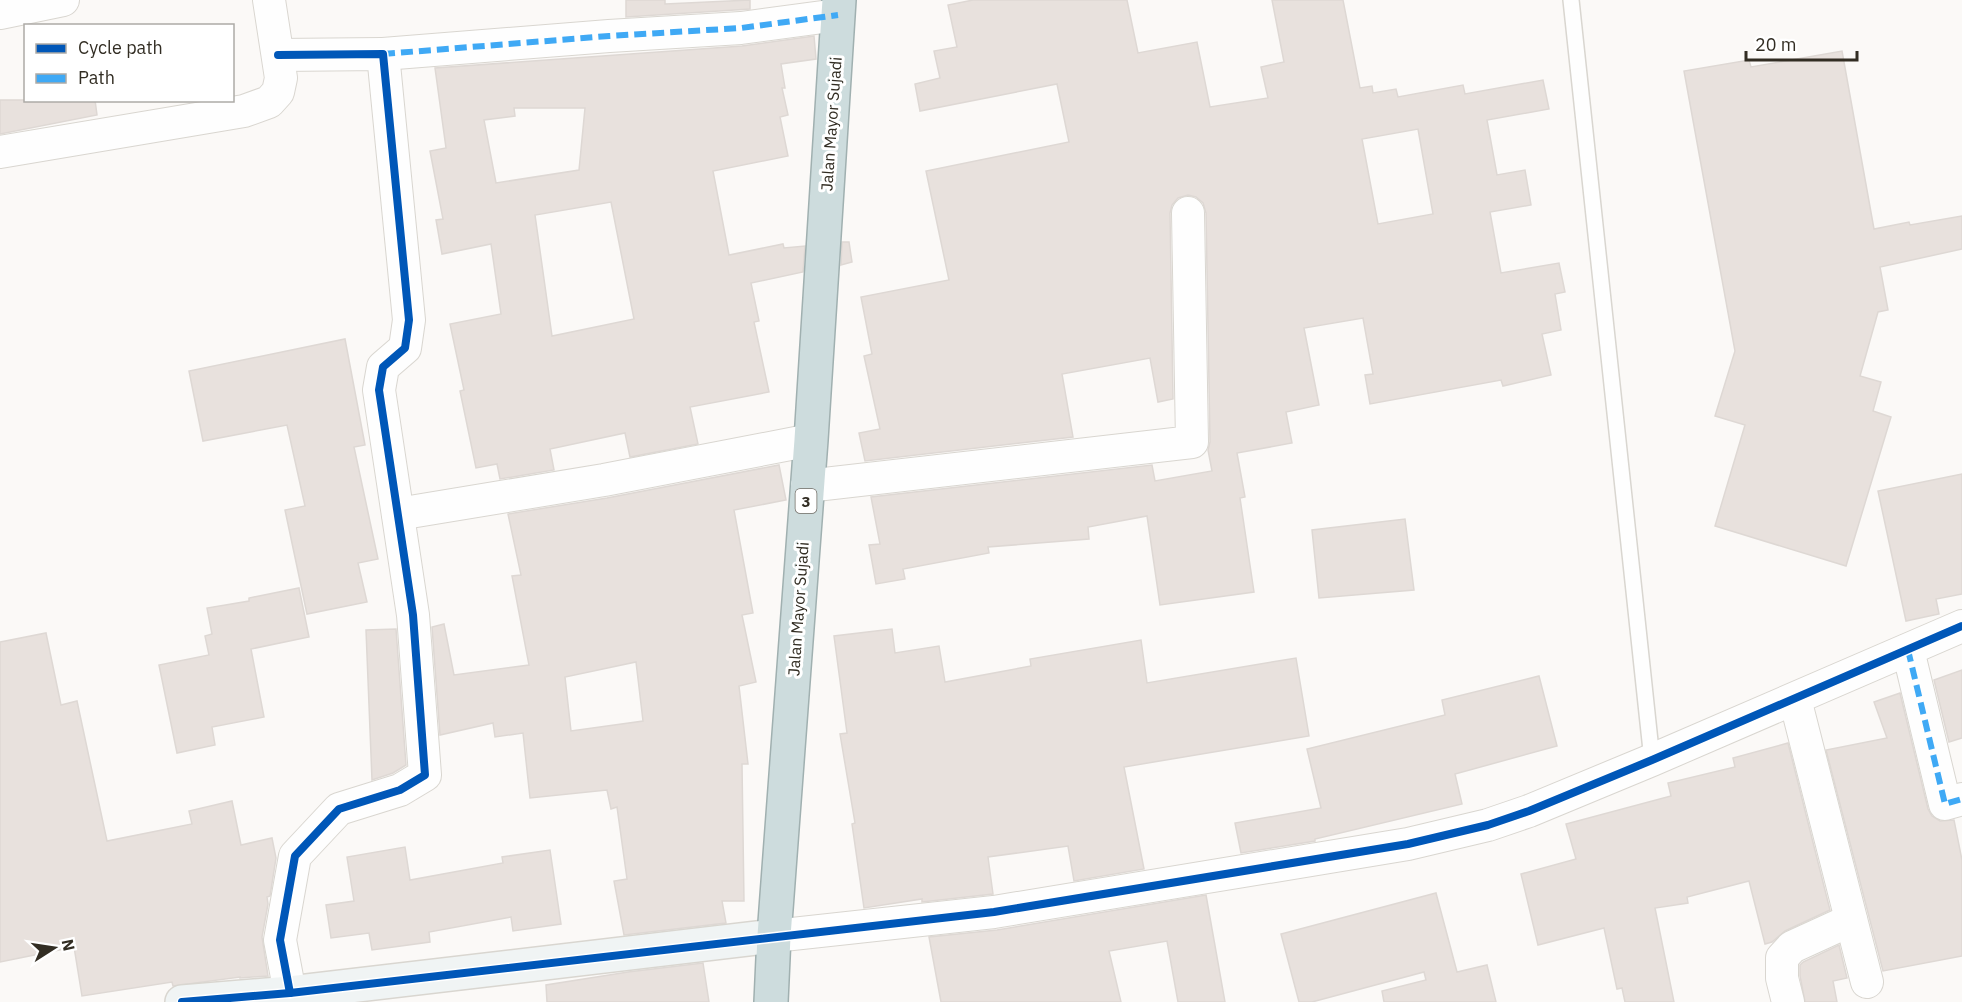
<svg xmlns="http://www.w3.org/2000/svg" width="1962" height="1002" font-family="'IBM Plex Sans',sans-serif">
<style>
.building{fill:#e8e1dd;stroke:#ded8d4;stroke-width:1.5;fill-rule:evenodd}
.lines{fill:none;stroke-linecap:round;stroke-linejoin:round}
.lane-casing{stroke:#d9d6d0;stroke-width:18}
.street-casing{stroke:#d9d6d0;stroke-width:34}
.secondary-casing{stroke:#d9d6d0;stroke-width:36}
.highway-casing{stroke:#a0b0b0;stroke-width:36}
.lane{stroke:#fefefe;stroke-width:15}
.street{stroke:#fefefe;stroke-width:32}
.secondary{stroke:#f0f4f4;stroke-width:33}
.highway{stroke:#cddcdd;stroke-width:33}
.quiet{stroke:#3fa9f5;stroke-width:6;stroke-dasharray:12 6;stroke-linecap:butt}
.cycleway-casing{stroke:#fff;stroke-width:11}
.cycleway{stroke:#0057b8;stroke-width:8}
.labels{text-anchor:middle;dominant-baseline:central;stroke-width:6;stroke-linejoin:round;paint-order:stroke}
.shield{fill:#fff;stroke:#706c65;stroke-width:1.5}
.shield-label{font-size:15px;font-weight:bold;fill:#322d23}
.street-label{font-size:16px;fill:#322d23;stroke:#fff}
</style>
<rect width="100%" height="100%" fill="#fbf9f7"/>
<g class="building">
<path d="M 626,0 L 665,0 L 665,4 L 750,0 L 750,9 L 626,17 Z"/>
<path d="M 973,0 L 1127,0 L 1138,53 L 1197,42 L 1210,107 L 1268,98 L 1261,67 L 1284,62 L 1272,0 L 1343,0 L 1360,88 L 1372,86 L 1373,93 L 1396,89 L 1398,97 L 1463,85 L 1465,94 L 1543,80 L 1549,109 L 1487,120 L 1497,175 L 1525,170 L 1531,205 L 1490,212 L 1501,273 L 1559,263 L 1565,292 L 1555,294 L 1561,330 L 1542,334 L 1551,375 L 1503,386 L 1501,380 L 1370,404 L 1365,375 L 1373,374 L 1363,318 L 1304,328 L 1319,405 L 1286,412 L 1292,443 L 1237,453 L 1245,497 L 1240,498 L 1254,592 L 1160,605 L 1147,516 L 1088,527 L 1089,539 L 988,547 L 989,553 L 903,569 L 905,579 L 876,584 L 869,545 L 880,544 L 871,497 L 1152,465 L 1155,481 L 1212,471 L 1208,450 L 1210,442 L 1206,213 L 1203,203 L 1196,197 L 1188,195 L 1178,198 L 1172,205 L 1170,213 L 1173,399 L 1158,402 L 1150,358 L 1062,374 L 1073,437 L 865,461 L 859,433 L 880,429 L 864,356 L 872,354 L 861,297 L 949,280 L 926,171 L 1069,142 L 1057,84 L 920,111 L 915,84 L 940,78 L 934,51 L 957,47 L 948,5 ZM 1418,129 L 1433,214 L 1378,224 L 1362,139 Z"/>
<path d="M 814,36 L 816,59 L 781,64 L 785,88 L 782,88 L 788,115 L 780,117 L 788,156 L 713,171 L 729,255 L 783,244 L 784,248 L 805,246 L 803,272 L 751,283 L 759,321 L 754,322 L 769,392 L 690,407 L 698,444 L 630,457 L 625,433 L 550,449 L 554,470 L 500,479 L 497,464 L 476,468 L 460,391 L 464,390 L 450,324 L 501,314 L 491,244 L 442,254 L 436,220 L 443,219 L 430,151 L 446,148 L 435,68 L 742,46 ZM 514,108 L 585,108 L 579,170 L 496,183 L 484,120 L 515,116 ZM 611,202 L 634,319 L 552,336 L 535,215 Z"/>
<path d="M 1842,51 L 1874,229 L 1909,222 L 1910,225 L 1962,216 L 1962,249 L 1880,267 L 1888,310 L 1878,312 L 1860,376 L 1881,382 L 1873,411 L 1891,417 L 1846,566 L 1715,526 L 1745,425 L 1715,416 L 1735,351 L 1684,71 L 1749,60 L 1751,67 Z"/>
<path d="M 0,100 L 95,100 L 97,115 L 0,134 Z"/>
<path d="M 842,242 L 849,242 L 852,262 L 841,265 Z"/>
<path d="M 345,339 L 365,445 L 354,447 L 378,559 L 358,563 L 367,602 L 307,614 L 285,510 L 305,506 L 287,425 L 203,441 L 189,371 Z"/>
<path d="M 779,465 L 786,500 L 734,510 L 753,613 L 742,615 L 756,682 L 739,686 L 748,764 L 742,764 L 744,901 L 722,901 L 726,923 L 624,935 L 614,881 L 627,879 L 617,807 L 611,809 L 607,790 L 530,798 L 523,733 L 495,737 L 493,723 L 440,735 L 432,627 L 444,624 L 454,675 L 529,665 L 512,576 L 521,575 L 508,514 L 607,498 ZM 636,662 L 643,721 L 571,731 L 565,677 Z"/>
<path d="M 1962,474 L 1962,594 L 1936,599 L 1939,614 L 1906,621 L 1878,491 Z"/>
<path d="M 1405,519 L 1414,590 L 1319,598 L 1312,530 Z"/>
<path d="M 299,588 L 309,637 L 251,649 L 264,717 L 212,727 L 215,745 L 177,753 L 159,665 L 209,655 L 205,636 L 212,634 L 207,608 L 249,601 L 249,598 Z"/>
<path d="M 396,629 L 406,765 L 393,773 L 372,780 L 366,630 Z"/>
<path d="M 892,629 L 895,653 L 939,646 L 945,682 L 1031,666 L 1030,659 L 1141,640 L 1147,683 L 1296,658 L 1309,736 L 1124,767 L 1144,869 L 1074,881 L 1068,846 L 988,857 L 993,894 L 922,902 L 922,899 L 864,908 L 852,824 L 855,823 L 840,734 L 847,733 L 834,636 Z"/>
<path d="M 46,633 L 61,705 L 77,701 L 107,841 L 192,824 L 189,811 L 232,801 L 241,845 L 272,838 L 276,858 L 270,896 L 267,897 L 268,904 L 262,937 L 268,976 L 240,978 L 240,977 L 173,986 L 172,982 L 82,996 L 74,947 L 0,962 L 0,642 Z"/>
<path d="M 1962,670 L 1962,738 L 1949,742 L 1934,680 Z"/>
<path d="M 1539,676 L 1557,746 L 1455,774 L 1462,804 L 1315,839 L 1315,841 L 1241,853 L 1235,823 L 1321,808 L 1307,749 L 1445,715 L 1442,700 Z"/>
<path d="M 1900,693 L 1928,809 L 1932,816 L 1940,821 L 1954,820 L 1962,860 L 1962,956 L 1883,971 L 1826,750 L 1887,738 L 1874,702 Z"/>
<path d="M 1788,743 L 1830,910 L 1785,931 L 1772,942 L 1765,944 L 1749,881 L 1687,897 L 1688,903 L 1655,908 L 1674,1002 L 1625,1002 L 1622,988 L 1617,989 L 1604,928 L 1538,945 L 1521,874 L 1576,859 L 1566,824 L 1671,796 L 1668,783 L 1735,767 L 1733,758 Z"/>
<path d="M 405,847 L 410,880 L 503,863 L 502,857 L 550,850 L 561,924 L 513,931 L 511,917 L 429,932 L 430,942 L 372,950 L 369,933 L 331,938 L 326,905 L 354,901 L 347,857 Z"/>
<path d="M 1436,893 L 1457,972 L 1487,965 L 1496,1002 L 1384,1002 L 1382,991 L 1426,980 L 1424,972 L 1312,1002 L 1299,1002 L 1281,934 Z"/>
<path d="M 1206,895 L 1225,1002 L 1178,1002 L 1167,941 L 1109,951 L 1121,1002 L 941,1002 L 929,937 L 997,930 Z"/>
<path d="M 1839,945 L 1847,978 L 1833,981 L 1837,1002 L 1805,1002 L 1800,976 L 1800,965 L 1803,962 Z"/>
<path d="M 703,963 L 709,1002 L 547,1002 L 546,985 L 628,972 Z"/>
</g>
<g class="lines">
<g class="lane-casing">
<path id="lane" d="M 1571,0 L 1652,760"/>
</g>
<g class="street-casing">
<g id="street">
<path d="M 0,13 L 63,0"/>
<path d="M 383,54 L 609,36 L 741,28 L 838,15"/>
<path d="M 278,55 L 383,54 L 409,320 L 405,348 L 383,367 L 379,390 L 413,615 L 425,775 L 400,790 L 339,809 L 295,856 L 280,940 L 290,993"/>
<path d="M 0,152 L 244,111 L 269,102 L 278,92 L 281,78 L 269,0"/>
<path d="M 807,486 L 1192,442 L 1188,213"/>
<path d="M 398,514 L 604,480 L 811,440"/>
<path d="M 1908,650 L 1945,804 L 1962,799"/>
<path d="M 1795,699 L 1867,982"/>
<path d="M 774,936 L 994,912 L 1408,844 L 1488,825 L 1529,811 L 1652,760 L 1962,626"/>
<path d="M 1788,1002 L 1782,978 L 1782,958 L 1792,947 L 1851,920"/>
</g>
</g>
<g class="secondary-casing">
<path id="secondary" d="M 182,1002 L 290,993 L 774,936"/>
</g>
<g class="highway-casing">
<path id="highway" d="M 771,1002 L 774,936 L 811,440 L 839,0"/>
</g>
<use href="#lane" class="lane"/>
<use href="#street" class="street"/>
<use href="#secondary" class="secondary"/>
<use href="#highway" class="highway"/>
<g class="quiet">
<path d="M 383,54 L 609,36 L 741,28 L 838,15"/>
<path d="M 1908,650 L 1945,804 L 1962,799"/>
</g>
<g class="cycleway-casing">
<g id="cycleway">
<path d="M 278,55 L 383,54 L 409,320 L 405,348 L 383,367 L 379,390 L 413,615 L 425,775 L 400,790 L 339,809 L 295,856 L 280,940 L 290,993"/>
<path d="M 182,1002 L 290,993 L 994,912 L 1408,844 L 1488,825 L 1529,811 L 1652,760 L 1962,626"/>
</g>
</g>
<use href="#cycleway" class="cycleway"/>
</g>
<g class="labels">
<rect class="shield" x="795.5" y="489" width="21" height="24" rx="4.5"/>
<g class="shield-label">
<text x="806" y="501">3</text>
</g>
<g class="street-label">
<text transform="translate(831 124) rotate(-86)">Jalan Mayor Sujadi</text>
<text transform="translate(798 609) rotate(-86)">Jalan Mayor Sujadi</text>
</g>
</g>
<rect x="24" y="24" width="210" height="78" fill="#ffffff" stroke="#adaba7" stroke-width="1.5"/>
<rect x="36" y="44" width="30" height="9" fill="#0057b8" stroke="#adaba7" stroke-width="1.5"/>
<text x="78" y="54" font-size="18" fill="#322d23">Cycle path</text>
<rect x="36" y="74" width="30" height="9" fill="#3fa9f5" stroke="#adaba7" stroke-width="1.5"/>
<text x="78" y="84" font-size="18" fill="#322d23">Path</text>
<g transform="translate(54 948) rotate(78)" stroke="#ffffff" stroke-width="4.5" paint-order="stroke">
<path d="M0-4.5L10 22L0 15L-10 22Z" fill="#322d23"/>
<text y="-9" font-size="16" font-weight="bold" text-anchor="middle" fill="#322d23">N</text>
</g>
<path d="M1746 51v9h111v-9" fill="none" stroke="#322d23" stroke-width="3"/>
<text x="1755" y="51" font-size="18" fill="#322d23" stroke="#ffffff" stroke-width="4.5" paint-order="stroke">20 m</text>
</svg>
